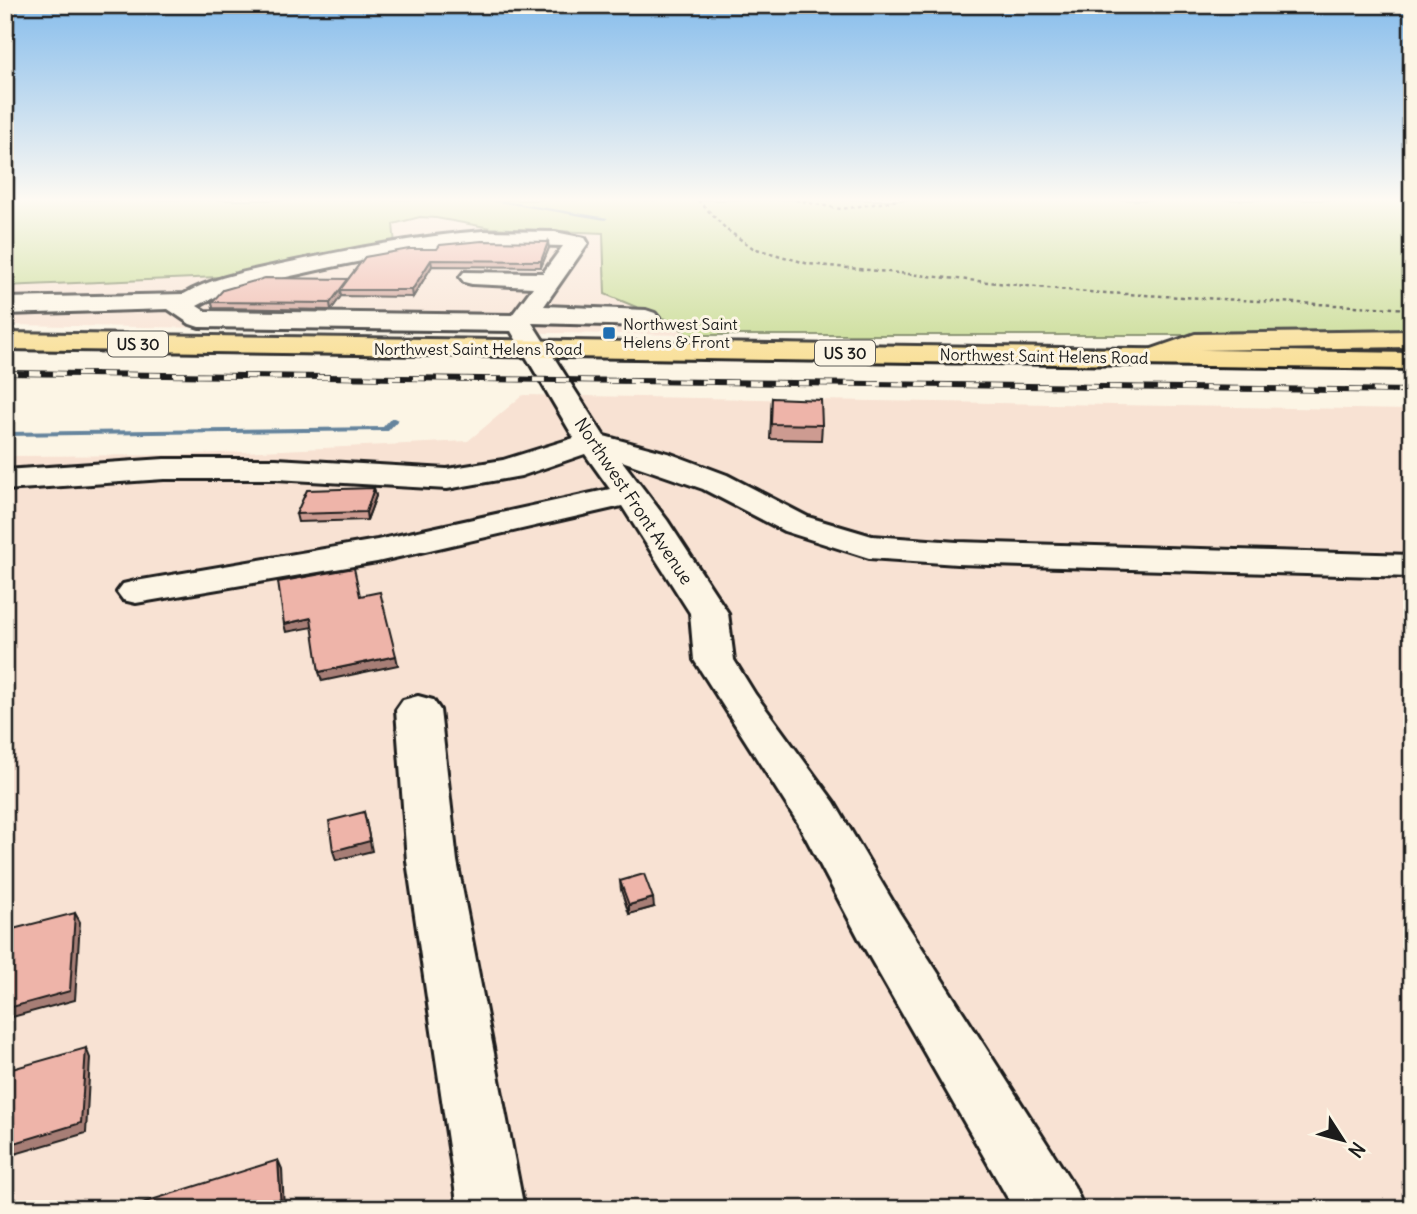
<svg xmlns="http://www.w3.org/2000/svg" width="1417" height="1214" font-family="Delius,sans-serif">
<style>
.built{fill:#f8e2d3}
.green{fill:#c5da8f;stroke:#707b56;stroke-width:2}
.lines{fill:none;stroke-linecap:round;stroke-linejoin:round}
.stream{fill:#65849d;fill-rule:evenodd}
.minor-casing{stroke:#1c1c1c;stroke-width:6}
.major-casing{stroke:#1c1c1c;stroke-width:6}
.highway-casing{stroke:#1c1c1c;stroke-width:6}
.path{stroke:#1c1c1c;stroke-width:2.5;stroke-dasharray:3.5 3.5;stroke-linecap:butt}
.minor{fill:#fcf5e5;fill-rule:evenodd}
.major{fill:#f9df96;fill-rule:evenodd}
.highway{fill:#f9df96;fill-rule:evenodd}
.rail-casing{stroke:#1c1c1c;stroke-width:6}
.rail{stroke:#fcf5e5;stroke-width:4.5;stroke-dasharray:12;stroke-linecap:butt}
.wall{fill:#cd9b91;stroke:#1c1c1c;stroke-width:2}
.shaded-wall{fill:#a77e76;stroke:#1c1c1c;stroke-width:2}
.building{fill:#eeb4a9;stroke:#1c1c1c;stroke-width:2}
.poi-dot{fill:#1f6fb2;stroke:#fcf5e5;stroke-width:2.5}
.labels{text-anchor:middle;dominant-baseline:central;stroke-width:6;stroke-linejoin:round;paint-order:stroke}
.far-poi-label{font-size:16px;fill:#1c1c1c;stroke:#fcf5e5;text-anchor:start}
.shield{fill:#fcf5e5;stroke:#5f5d58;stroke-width:2}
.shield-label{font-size:16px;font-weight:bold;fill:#1c1c1c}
.far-street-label{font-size:16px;fill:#1c1c1c;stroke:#fcf5e5}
.street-label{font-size:18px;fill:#1c1c1c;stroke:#fcf5e5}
</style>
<rect width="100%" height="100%" fill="#fcf5e5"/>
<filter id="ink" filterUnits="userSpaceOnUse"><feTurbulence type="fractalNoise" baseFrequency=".0143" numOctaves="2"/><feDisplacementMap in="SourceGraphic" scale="14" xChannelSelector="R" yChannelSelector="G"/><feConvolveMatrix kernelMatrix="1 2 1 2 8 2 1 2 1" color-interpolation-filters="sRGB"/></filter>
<g filter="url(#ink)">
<g class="built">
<path d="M 420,217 L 626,224 L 652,313 L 675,323 L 687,335 L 5,325 L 5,276 L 316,243 Z"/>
<path d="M 523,395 L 1412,410 L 1412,1209 L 5,1209 L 5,456 L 181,455 L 468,441 Z"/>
</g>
<path class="green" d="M 5,200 L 1412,200 L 1412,330 L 1240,333 L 1241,335 L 687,335 L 675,323 L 605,294 L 603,233 L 491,228 L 436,218 L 420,217 L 393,224 L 395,245 L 242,276 L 5,286 Z"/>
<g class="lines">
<g class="stream">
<path d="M 485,200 L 499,200 L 608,218 L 605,220 Z"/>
<path d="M 391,418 L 394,418 L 398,420 L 388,431 L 385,431 L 5,436 L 5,432 L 383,427 Z"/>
</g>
<g class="minor-casing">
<g id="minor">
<path d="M 483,231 L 555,232 L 585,238 L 588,243 L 544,306 L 646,310 L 655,313 L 659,318 L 655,323 L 646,326 L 532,323 L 604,436 L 671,454 L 727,475 L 808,517 L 872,536 L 957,542 L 1412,555 L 1412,577 L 957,564 L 869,558 L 784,531 L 703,489 L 622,461 L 667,520 L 728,613 L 734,660 L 755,694 L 834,802 L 899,912 L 1074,1186 L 1084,1209 L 1014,1209 L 861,942 L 798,823 L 694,660 L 690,613 L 622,506 L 377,562 L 136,603 L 123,600 L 117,592 L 123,584 L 136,581 L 377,540 L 610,489 L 585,454 L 521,476 L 447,489 L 276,479 L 164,479 L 5,490 L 5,470 L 164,459 L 276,459 L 447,469 L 503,460 L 574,438 L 511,331 L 199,327 L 190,324 L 168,309 L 5,314 L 5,298 L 184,294 C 215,276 251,271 286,263 C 352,249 416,236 483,231 ZM 483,244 L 563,246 L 543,273 L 464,272 L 460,277 L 464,282 L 472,284 L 533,287 L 512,315 L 205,311 L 197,306 C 230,288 264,282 300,274 C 361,260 421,249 483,244 Z"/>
<path d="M 418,696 L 433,700 L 440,710 L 457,861 L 524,1209 L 458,1209 L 407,861 L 396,710 L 403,700 Z"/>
</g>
</g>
<g class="major-casing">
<path id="major" d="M 1412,331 L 1412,347 L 1199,350 L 1156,365 L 1146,363 L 1142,357 L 1146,351 L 1195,334 Z"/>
</g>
<g class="highway-casing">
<path id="highway" d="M 5,333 L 1412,353 L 1412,369 L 5,349 Z"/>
</g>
<g class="path">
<path d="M 698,200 L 727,230 L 753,248 L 809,264 L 1087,292 L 1412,309"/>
<path d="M 796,200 L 841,209 L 899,200"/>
</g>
<use href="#minor" class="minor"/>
<use href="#major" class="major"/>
<use href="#highway" class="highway"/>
<g class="rail-casing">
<path id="rail" d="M 5,373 L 1412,391"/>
</g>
<use href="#rail" class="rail"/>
</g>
<g class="wall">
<path d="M 549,248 L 541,267 L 432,266 L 413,297 L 341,296 L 331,310 L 213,308 L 212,302 L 348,279 L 365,257 Z"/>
<path d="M 772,398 L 822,425 L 821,440 L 770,439 Z"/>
<path d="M 374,488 L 376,496 L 367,520 L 298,522 L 296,514 Z"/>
<path d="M 620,881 L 654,907 L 629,914 L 621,890 Z"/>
</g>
<g class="shaded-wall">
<path d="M 548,242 L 549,248 L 541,267 L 541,261 Z"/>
<path d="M 431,260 L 432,266 L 413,297 L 412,290 Z"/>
<path d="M 340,290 L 341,296 L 331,310 L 330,303 Z"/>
<path d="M 374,488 L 376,496 L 367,520 L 366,512 Z"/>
<path d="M 311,618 L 313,627 L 286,632 L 284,624 Z"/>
<path d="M 396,656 L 398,665 L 322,681 L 319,672 Z"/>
<path d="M 364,812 L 372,851 L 336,860 L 333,851 Z"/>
<path d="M 653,898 L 654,907 L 629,914 L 629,905 Z"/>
<path d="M 75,913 L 80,922 L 75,1000 L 5,1019 L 5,1009 Z"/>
<path d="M 86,1048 L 90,1058 L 86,1133 L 5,1157 L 5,1146 Z"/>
<path d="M 278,1160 L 282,1169 L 284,1209 L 281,1209 Z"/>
</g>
<g class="building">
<path d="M 482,241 L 548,242 L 541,261 L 431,260 L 412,290 L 340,290 L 365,257 L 409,249 L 437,249 L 440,245 Z"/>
<path d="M 265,278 L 348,279 L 330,303 L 212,302 L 223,290 Z"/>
<path d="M 772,398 L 821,400 L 822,425 L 771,424 Z"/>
<path d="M 374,488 L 366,512 L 296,514 L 307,490 Z"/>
<path d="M 354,568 L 360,596 L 380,592 L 396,656 L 319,672 L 311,618 L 284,624 L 278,582 Z"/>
<path d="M 364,812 L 370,841 L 333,851 L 329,821 Z"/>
<path d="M 644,874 L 653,898 L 629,905 L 620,881 Z"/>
<path d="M 75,913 L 70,991 L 5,1009 L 5,931 Z"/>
<path d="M 86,1048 L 81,1123 L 5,1146 L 5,1071 Z"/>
<path d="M 278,1160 L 281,1209 L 123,1209 Z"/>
</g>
</g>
<linearGradient id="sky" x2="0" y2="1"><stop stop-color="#87bdec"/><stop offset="0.54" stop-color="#fefaf3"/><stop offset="1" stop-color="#fefaf3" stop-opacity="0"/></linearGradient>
<rect width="1417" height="370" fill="url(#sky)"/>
<rect class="poi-dot" x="602" y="326" width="14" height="14" rx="3.5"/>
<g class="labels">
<g class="far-poi-label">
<text x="623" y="324">Northwest Saint<tspan x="623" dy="18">Helens &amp; Front</tspan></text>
</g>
<g class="shield">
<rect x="108" y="331.5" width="60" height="25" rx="5"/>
<rect x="815" y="340.5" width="60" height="25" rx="5"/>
</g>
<g class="shield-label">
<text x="138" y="344">US 30</text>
<text x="845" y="353">US 30</text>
</g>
<g class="far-street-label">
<text x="478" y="349">Northwest Saint Helens Road</text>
<text transform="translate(1044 356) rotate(1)">Northwest Saint Helens Road</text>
</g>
<g class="street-label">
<text transform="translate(634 501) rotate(56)">Northwest Front Avenue</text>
</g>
</g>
<rect width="1417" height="1214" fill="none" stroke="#fcf5e5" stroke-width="28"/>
<rect x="14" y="14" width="1389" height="1186" fill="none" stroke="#1c1c1c" stroke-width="2.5" filter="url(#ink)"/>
<g transform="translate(1343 1140) rotate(126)" stroke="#fcf5e5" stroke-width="5" paint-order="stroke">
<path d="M0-5L12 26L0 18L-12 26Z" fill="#1c1c1c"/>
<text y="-10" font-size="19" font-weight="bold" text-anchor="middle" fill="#1c1c1c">N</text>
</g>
</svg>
